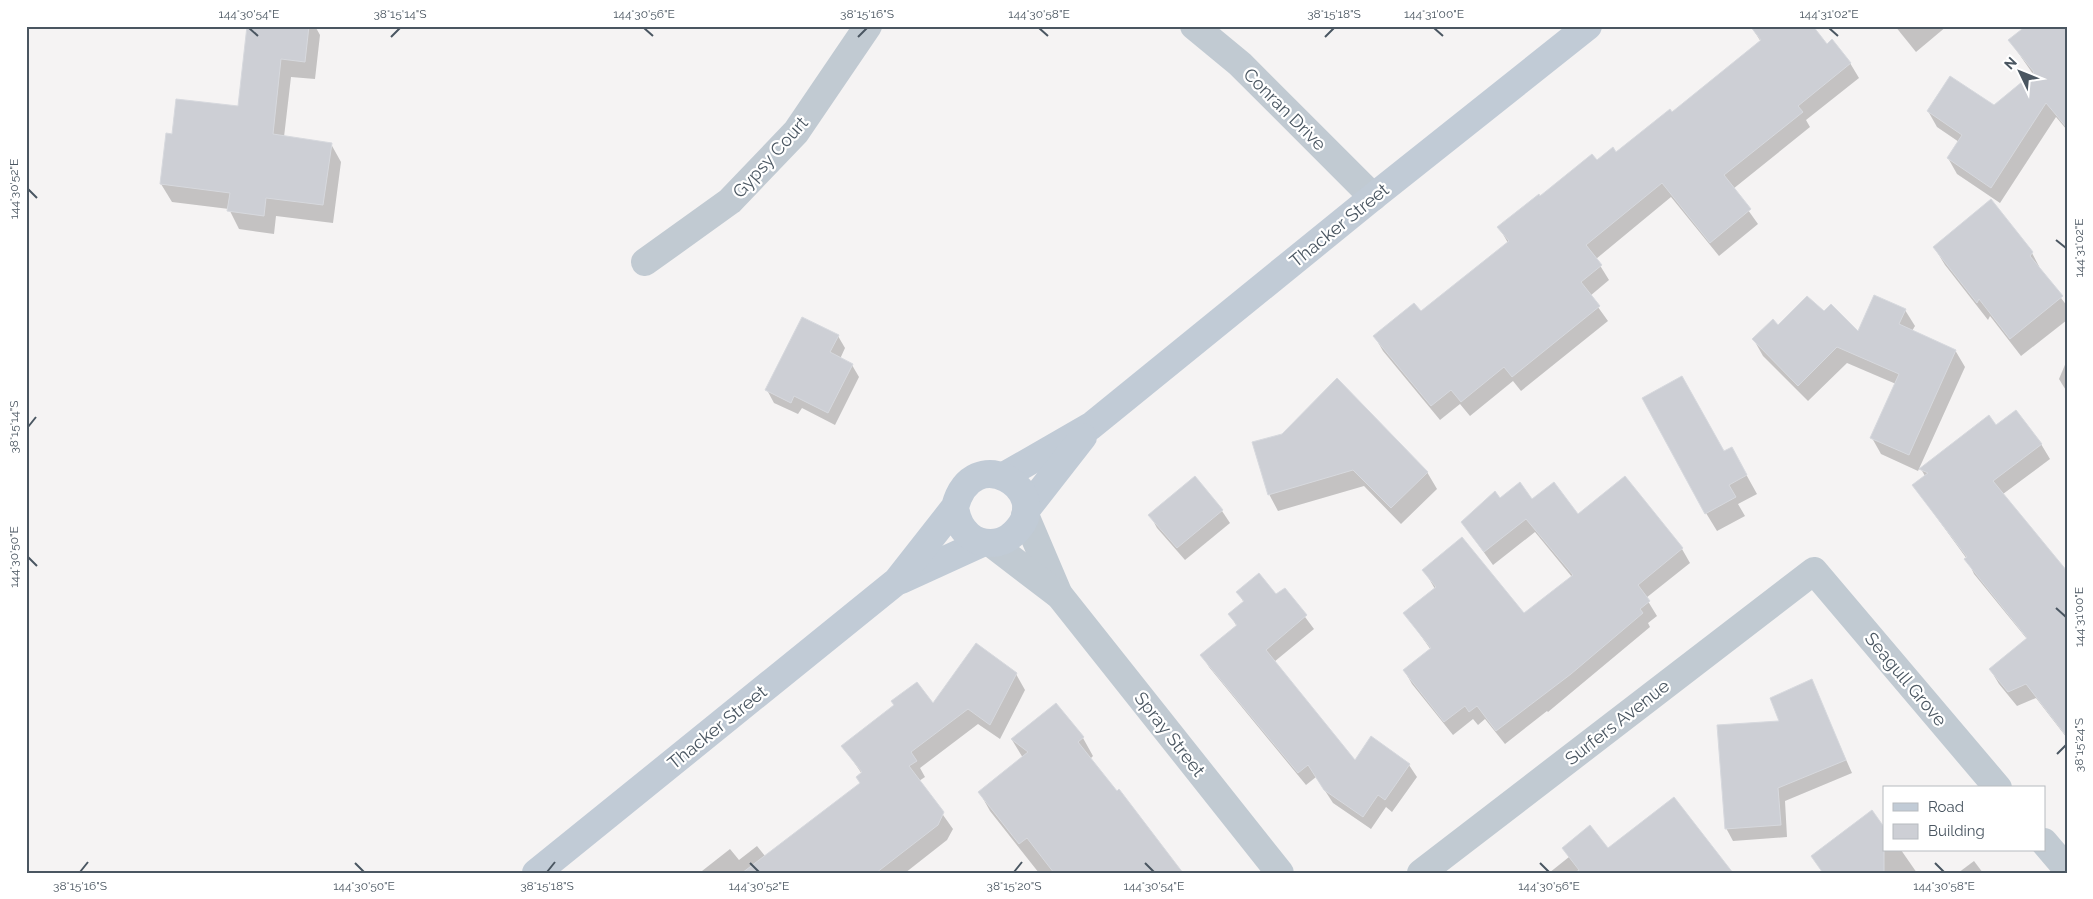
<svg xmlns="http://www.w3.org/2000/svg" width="2093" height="899" font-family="Raleway,sans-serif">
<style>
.shadow{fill:#0003}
.building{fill:#cdcfd5;stroke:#d7d9de}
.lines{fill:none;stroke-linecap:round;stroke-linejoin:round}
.street{stroke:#c1cad2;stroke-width:28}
.secondary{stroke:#c1cbd6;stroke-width:28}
.ticks{fill:none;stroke:#4a5661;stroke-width:2}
.labels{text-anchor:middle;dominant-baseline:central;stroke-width:4.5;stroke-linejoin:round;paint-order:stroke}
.street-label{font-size:18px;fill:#4a5661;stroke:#fff}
.neatline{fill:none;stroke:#4a5661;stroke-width:2}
.ticks-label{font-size:12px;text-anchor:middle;fill:#4a5661}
</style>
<rect width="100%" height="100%" fill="#f5f3f3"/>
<g class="shadow">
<path d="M 249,26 L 315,26 L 320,35 L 315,79 L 291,77 L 284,137 L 331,144 L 341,162 L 333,223 L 276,216 L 274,234 L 239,229 L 229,209 L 172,202 L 161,184 L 173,135 L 239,107 Z"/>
<path d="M 1751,26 L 1827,46 L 1850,63 L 1859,78 L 1806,120 L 1810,127 L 1733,189 L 1758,224 L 1719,256 L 1671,197 L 1596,259 L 1609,280 L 1590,296 L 1608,321 L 1521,391 L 1513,381 L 1470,416 L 1460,404 L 1440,420 L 1383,351 L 1375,337 L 1421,313 L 1508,243 L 1499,227 L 1597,162 L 1616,153 L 1672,113 L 1761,42 Z"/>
<path d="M 1895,26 L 1947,26 L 1916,52 Z"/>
<path d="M 2067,26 L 2067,130 L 2056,117 L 2000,203 L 1957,174 L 1948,158 L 1959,142 L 1937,127 L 1928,111 L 1994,106 L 2033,74 L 2010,41 Z"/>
<path d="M 1991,201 L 2032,253 L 2042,272 L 2067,306 L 2067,320 L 2021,356 L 1990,316 L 1988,320 L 1945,265 L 1934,247 Z"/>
<path d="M 1905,310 L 1915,326 L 1912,331 L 1955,350 L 1965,367 L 1918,471 L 1881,454 L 1872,438 L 1896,384 L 1847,363 L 1808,401 L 1763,356 L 1754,340 L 1778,327 L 1824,313 L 1858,333 Z"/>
<path d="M 838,336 L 845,348 L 840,359 L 852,365 L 859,377 L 835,425 L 802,408 L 798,414 L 774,403 L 767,390 Z"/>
<path d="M 2067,360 L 2067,392 L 2059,379 Z"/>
<path d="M 1996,427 L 2041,444 L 2050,459 L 2003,494 L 2067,595 L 2067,738 L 2036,698 L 2017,706 L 1999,684 L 1990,669 L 2027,639 L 1974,574 L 1967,559 L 1913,485 L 1925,476 L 1921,469 Z"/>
<path d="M 1254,443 L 1427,472 L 1437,489 L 1401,524 L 1364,486 L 1278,511 L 1269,494 Z"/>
<path d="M 1723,453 L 1742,467 L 1757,494 L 1738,504 L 1745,516 L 1717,531 L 1706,513 Z"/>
<path d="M 1195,478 L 1222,511 L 1230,523 L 1185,560 L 1157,528 L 1150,515 Z"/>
<path d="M 1624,478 L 1682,549 L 1690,563 L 1646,598 L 1657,616 L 1648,623 L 1650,627 L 1548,712 L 1547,711 L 1505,744 L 1485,719 L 1478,725 L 1473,719 L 1453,735 L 1412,684 L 1404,670 L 1431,650 L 1405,613 L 1435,589 L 1424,570 L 1524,614 L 1572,577 L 1535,532 L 1493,565 L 1462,522 L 1500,500 L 1532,501 L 1578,515 Z"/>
<path d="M 1285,590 L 1314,629 L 1274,662 L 1355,762 L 1409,765 L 1417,777 L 1392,812 L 1386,807 L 1371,829 L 1333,803 L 1316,777 L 1306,785 L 1209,667 L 1202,655 L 1237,627 L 1230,614 L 1244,603 L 1238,592 L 1276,596 Z"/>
<path d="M 1016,674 L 1025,690 L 1000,739 L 978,724 L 920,768 L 925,777 L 919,781 L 953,829 L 947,840 L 905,873 L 704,873 L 702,871 L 730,849 L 739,860 L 757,846 L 765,856 L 861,784 L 862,774 L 843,746 L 933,705 Z"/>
<path d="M 1811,681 L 1852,773 L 1785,801 L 1787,837 L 1733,841 L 1726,828 Z"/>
<path d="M 1083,738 L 1093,756 L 1090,759 L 1181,873 L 1039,873 L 990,811 L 980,793 L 1023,758 L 1012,740 Z"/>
<path d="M 1871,812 L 1884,829 L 1884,850 L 1901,850 L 1917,873 L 1823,873 L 1812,856 Z"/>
<path d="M 1564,848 L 1607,850 L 1731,873 L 1549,873 L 1569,857 Z"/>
<path d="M 1974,861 L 1983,873 L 1958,873 Z"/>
</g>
<g class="building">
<path d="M 247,26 L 309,26 L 305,62 L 281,59 L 273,134 L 332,143 L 323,205 L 266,198 L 264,216 L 227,211 L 230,193 L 160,184 L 166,133 L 172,134 L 176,99 L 238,106 Z"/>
<path d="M 1750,26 L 1813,26 L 1827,44 L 1832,39 L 1851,63 L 1798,106 L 1803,112 L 1724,175 L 1751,209 L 1710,243 L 1662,183 L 1586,245 L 1602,265 L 1581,282 L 1600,306 L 1512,377 L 1504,367 L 1461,402 L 1451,390 L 1431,406 L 1373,336 L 1414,303 L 1421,311 L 1509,241 L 1497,227 L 1539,194 L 1540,196 L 1592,154 L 1597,160 L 1613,147 L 1616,152 L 1670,109 L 1672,112 L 1761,40 Z"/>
<path d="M 2026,26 L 2067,26 L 2067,128 L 2046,103 L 1991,188 L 1947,158 L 1962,135 L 1927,111 L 1950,76 L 1994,105 L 2034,72 L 2008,40 Z"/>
<path d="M 1991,199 L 2033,252 L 2030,256 L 2063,296 L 2010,339 L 1979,299 L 1977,303 L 1933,247 Z"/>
<path d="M 1874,295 L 1906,309 L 1899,324 L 1956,350 L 1909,455 L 1870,438 L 1899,374 L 1837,347 L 1798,386 L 1752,339 L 1773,319 L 1778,325 L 1807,296 L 1824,311 L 1831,304 L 1858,331 Z"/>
<path d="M 802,317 L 839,335 L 830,352 L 853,364 L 828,413 L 794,396 L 791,403 L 765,390 Z"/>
<path d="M 1682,376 L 1724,451 L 1732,447 L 1747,475 L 1729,485 L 1736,497 L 1705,514 L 1642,398 Z"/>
<path d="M 1337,378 L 1428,472 L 1391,508 L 1353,470 L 1268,495 L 1252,442 L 1282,434 Z"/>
<path d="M 2016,410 L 2042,444 L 1993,481 L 2067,571 L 2067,737 L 2026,684 L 2008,692 L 1989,669 L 2027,638 L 1964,559 L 1967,557 L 1912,485 L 1928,473 L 1919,469 L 1989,415 L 1996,425 Z"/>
<path d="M 1195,476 L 1223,510 L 1177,548 L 1148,515 Z"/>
<path d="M 1625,476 L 1683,548 L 1638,585 L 1650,601 L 1640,609 L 1643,613 L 1571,674 L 1496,731 L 1477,706 L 1469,712 L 1465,706 L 1444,722 L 1403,670 L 1431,648 L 1403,613 L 1436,587 L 1422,570 L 1462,537 L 1524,613 L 1573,575 L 1526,519 L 1484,552 L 1461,522 L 1495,491 L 1500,498 L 1520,482 L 1532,499 L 1554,482 L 1578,514 Z"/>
<path d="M 1259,573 L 1276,594 L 1285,588 L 1307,615 L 1266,650 L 1355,760 L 1371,736 L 1410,764 L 1385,800 L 1378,795 L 1363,817 L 1324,790 L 1308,765 L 1298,773 L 1200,655 L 1237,625 L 1228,614 L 1244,601 L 1236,592 Z"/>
<path d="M 976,643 L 1017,673 L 990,725 L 968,709 L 911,752 L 917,761 L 909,766 L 944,812 L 938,825 L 876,873 L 742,873 L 860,783 L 856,777 L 862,772 L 841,746 L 894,705 L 891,701 L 917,682 L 933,703 Z"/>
<path d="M 1812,679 L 1846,760 L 1778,788 L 1781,825 L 1725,829 L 1717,725 L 1779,721 L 1770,698 Z"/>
<path d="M 1056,703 L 1084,737 L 1078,742 L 1117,791 L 1119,789 L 1183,873 L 1054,873 L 1027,838 L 1019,844 L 978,792 L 1028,752 L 1011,739 Z"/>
<path d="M 1674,797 L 1733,873 L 1575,873 L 1579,870 L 1562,848 L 1590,825 L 1608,848 Z"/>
<path d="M 1872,810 L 1884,827 L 1884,873 L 1823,873 L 1811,856 Z"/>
</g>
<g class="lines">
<g class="street">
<path d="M 1194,26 L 1240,64 L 1373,197"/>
<path d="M 645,262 L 730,201 L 796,132 L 868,26"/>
<path d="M 1025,515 L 1059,595"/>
<path d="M 992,544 L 1060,596 L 1280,873"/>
<path d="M 2044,842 L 2067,869"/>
<path d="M 1421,873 L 1814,571 L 1998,788"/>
</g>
<g class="secondary">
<path d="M 1004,476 L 1091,426 L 1373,197 L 1588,26"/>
<path d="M 1026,510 L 1083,437"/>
<path d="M 901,580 L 982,543"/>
<path d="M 536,873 L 897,581 L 955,507 C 973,440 1052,490 1018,529 C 1013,535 1007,540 999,542 C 975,547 958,531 955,507"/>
</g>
</g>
<path class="ticks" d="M 249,28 L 258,36M 644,28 L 653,36M 1039,28 L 1048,36M 1434,28 L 1443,36M 1829,28 L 1838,36M 391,37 L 400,28M 858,37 L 867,28M 1325,37 L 1334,28M 28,189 L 37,198M 2056,240 L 2066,248M 28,427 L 36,417M 28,557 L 37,566M 2056,608 L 2066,617M 2057,754 L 2066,745M 355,863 L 364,872M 750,863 L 759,872M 1145,863 L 1154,872M 1540,863 L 1549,872M 1935,863 L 1944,872M 80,872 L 88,862M 547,872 L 555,862M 1014,872 L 1022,862"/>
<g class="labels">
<g class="street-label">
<text transform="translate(1285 109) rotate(45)">Conran Drive</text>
<text transform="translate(770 157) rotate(-48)">Gypsy Court</text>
<text transform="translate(1339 225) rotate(-39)">Thacker Street</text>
<text transform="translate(1906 679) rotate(50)">Seagull Grove</text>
<text transform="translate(1617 722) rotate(-38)">Surfers Avenue</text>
<text transform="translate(717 727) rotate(-39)">Thacker Street</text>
<text transform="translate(1170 734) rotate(52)">Spray Street</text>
</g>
</g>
<rect width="2093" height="899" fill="none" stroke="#ffffff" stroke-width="55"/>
<rect x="1883" y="786" width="162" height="65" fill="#ffffff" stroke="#b7bbc0"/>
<rect x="1893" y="803" width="25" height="8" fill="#c1cbd6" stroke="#b7bbc0"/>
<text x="1928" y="812" font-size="15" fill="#4a5661">Road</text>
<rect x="1893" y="824" width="25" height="15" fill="#cdcfd5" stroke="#b7bbc0"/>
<text x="1928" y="836" font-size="15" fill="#4a5661">Building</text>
<g transform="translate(2020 72) rotate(313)" stroke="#ffffff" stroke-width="4" paint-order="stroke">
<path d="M0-4L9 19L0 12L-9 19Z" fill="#4a5661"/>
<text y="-8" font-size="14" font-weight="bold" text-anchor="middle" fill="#4a5661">N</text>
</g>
<rect x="28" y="28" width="2038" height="844" class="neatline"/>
<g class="ticks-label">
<text x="249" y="18">144°30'54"E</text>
<text x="400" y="18">38°15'14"S</text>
<text x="644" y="18">144°30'56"E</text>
<text x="867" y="18">38°15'16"S</text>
<text x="1039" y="18">144°30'58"E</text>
<text x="1334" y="18">38°15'18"S</text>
<text x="1434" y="18">144°31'00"E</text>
<text x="1829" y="18">144°31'02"E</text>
<text transform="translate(14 189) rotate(-90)" y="4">144°30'52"E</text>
<text transform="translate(2079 248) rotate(-90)" y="4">144°31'02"E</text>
<text transform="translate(14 427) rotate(-90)" y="4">38°15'14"S</text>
<text transform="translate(14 557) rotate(-90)" y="4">144°30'50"E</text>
<text transform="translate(2079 617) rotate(-90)" y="4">144°31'00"E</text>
<text transform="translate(2079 745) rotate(-90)" y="4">38°15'24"S</text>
<text x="80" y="890">38°15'16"S</text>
<text x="364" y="890">144°30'50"E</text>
<text x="547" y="890">38°15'18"S</text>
<text x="759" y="890">144°30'52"E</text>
<text x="1014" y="890">38°15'20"S</text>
<text x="1154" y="890">144°30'54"E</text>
<text x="1549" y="890">144°30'56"E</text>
<text x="1944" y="890">144°30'58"E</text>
</g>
</svg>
